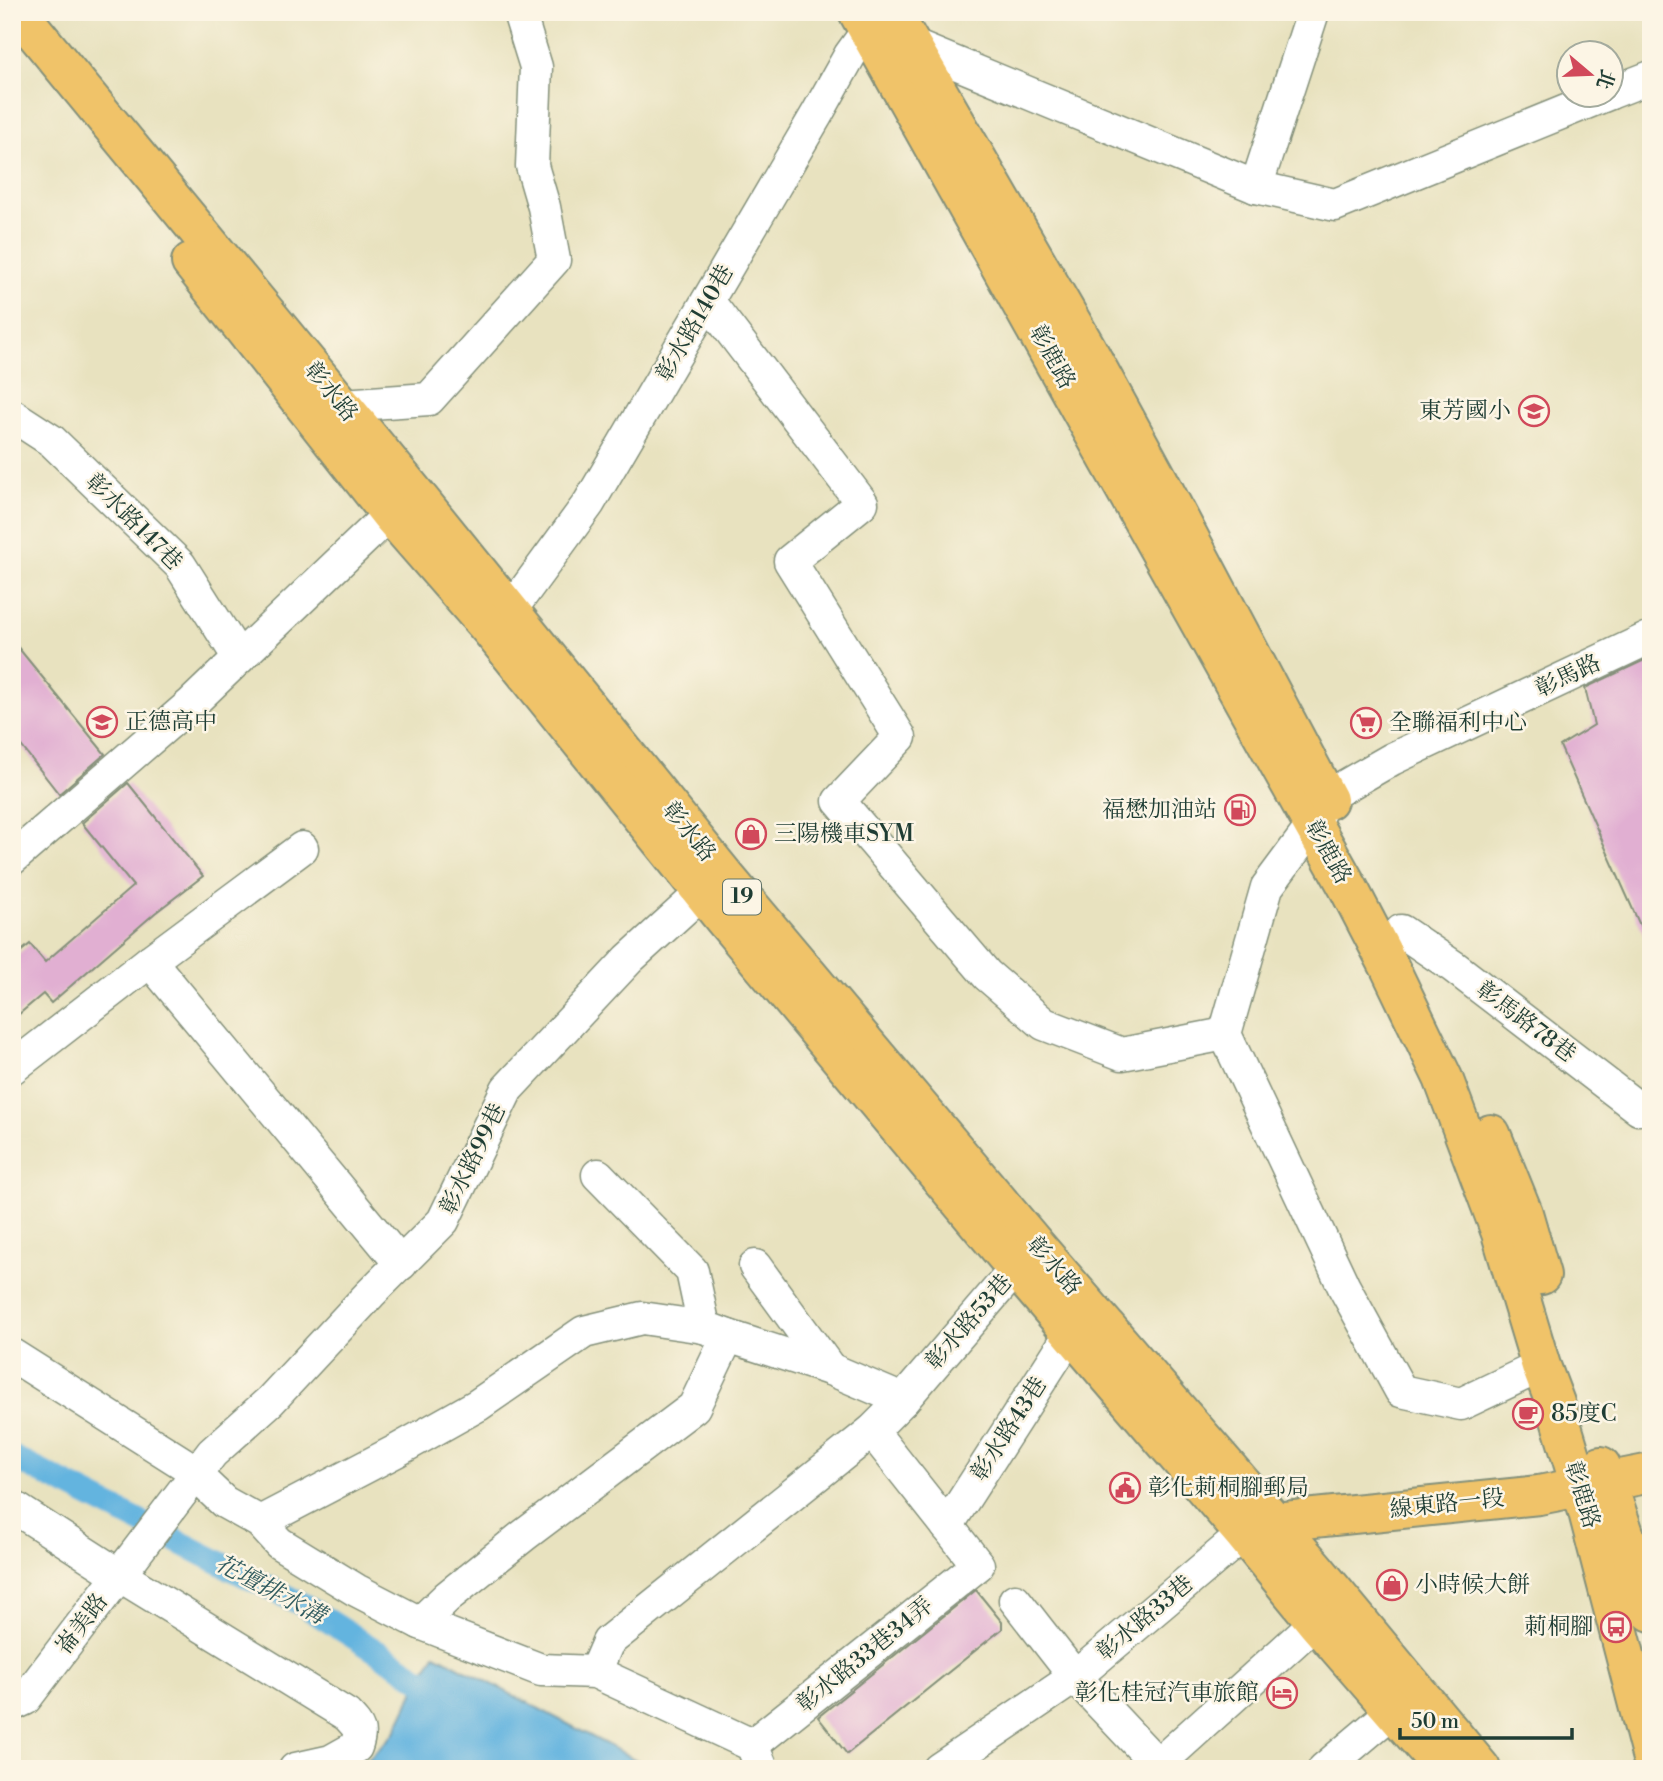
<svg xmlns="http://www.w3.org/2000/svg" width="1663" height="1781" font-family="'Libre Bodoni','Noto Serif TC',serif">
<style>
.water{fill:#64b4df;stroke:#42788a;stroke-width:2}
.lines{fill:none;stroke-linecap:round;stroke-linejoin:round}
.canal{stroke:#64b4df;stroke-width:24}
.building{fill:#e1afd2}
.minor-casing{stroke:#84907a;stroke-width:35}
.major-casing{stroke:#84907a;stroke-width:42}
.minor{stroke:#fff;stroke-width:32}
.major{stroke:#f0c369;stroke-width:38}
.labels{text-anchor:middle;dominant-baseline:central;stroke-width:5;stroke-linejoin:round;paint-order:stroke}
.shield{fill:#fcf5e5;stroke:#617469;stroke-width:2}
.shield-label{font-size:21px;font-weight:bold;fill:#1f3d34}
.street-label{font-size:23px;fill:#1f3d34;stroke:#fcf5e5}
.poi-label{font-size:23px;fill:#1f3d34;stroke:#fcf5e5;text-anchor:start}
.water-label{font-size:24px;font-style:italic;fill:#305b5f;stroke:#fcf5e5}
</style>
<rect width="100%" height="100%" fill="#fcf5e5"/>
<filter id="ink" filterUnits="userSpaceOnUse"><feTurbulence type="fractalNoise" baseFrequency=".0143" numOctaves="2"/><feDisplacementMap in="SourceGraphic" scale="14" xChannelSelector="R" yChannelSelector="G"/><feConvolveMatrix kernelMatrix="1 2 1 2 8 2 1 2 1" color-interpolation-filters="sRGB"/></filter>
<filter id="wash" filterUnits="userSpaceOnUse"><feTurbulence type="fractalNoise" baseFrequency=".00686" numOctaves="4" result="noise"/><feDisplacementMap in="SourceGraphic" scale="28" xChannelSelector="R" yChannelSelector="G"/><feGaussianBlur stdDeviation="1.57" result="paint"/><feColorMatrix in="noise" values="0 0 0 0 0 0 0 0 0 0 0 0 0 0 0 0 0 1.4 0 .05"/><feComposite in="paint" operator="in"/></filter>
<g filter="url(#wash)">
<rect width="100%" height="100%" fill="#e8e2bf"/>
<path class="water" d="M 435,1654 L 653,1769 L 348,1769 L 370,1758 L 395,1732 L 420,1679 Z"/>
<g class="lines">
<path class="canal" d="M 12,1457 L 305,1606 L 420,1679 L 443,1705"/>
</g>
<g id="blocks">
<g class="building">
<path d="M 12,640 L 105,754 L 59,794 L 12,734 Z"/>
<path d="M 1651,657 L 1651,950 L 1560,746 L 1594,725 L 1585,688 Z"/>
<path d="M 128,783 L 203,876 L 155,913 L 51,1003 L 43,994 L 12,1020 L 12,959 L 30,944 L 45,962 L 133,886 L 82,823 Z"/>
<path d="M 976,1590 L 1002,1622 L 1002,1629 L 847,1754 L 818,1717 Z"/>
</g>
</g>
</g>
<g filter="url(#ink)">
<use href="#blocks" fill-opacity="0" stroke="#84907a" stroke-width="2"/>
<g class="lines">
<g class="minor-casing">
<g id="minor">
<path d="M 912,45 L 1256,187 L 1335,205 L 1608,94"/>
<path d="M 1610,93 L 1651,77"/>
<path d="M 1256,187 L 1313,12"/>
<path d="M 708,301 L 862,503 L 790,561 L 900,737 L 839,801 L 987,975 L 1044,1024 L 1122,1054 L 1225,1034"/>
<path d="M 342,405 L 429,399 L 554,260 L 544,207 L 532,166 L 536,67 L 519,12"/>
<path d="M 12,415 L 52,441 L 180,565 L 239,658 L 390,514 L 405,495"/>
<path d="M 491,623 L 510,611 L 589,503 L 817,114 L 850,55 L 868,30 L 886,21"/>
<path d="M 12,859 L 192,703 L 239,658"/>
<path d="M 1401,931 L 1454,967 L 1639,1109 L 1651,1105"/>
<path d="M 150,961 L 401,1264"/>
<path d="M 12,1068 L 150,961 L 302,848"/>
<path d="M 598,1175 L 692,1271 L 704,1327"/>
<path d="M 755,1266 L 830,1369"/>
<path d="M 12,1355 L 184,1464 L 224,1502 L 260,1522 L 279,1543 L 356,1590 L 420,1623 L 541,1670 L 595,1672 L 752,1745 L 762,1769"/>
<path d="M 1541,1366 L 1461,1404 L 1401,1391 L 1344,1287 L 1225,1034 L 1267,887 L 1313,825 L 1326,797 L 1392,759 L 1651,637"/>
<path d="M 12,1506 L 119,1575 L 347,1715 C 359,1728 362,1730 356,1747 L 331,1761 L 295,1769"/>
<path d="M 260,1522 L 396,1451 L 478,1405 L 584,1332 L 642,1318 L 704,1327 L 728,1336 L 830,1369 L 903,1400"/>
<path d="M 947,1526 L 1071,1333"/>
<path d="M 1015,1600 L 1075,1677 L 1158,1765"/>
<path d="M 420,1623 L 447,1597 L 523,1536 L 694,1407 L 728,1336"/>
<path d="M 595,1672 L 608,1642 L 872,1431 L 903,1400 L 1031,1251"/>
<path d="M 12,1705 L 25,1699 L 212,1453 L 270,1401 L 370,1294 L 443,1221 L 507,1089 L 629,959 L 719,877"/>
<path d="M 752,1745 L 978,1565 L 872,1431"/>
<path d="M 939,1769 L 1075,1677 L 1244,1534"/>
<path d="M 1153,1769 L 1316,1622"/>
<path d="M 1324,1769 L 1393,1711"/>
</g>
</g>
<g class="major-casing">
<g id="major">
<path d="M 18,12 L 411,489 L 722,873 L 1036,1246 L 1316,1570 L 1481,1769"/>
<path d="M 858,12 L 1349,889 L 1389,966 L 1443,1078 L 1501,1233 L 1541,1366 L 1555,1403 L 1588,1512 L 1651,1755"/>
<path d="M 892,12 L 1087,349 L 1157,477 L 1328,800"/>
<path d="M 191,262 L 390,514 L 491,630 L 724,919 L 1016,1268 L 1244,1534 L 1316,1622 L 1444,1769"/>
<path d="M 1491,1134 L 1523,1213 L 1541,1275"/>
<path d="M 1601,1466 L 1651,1612"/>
<path d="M 1256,1530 L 1275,1522 L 1539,1495 L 1651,1473"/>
</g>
</g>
<use href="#minor" class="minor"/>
<use href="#major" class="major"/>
</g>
</g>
<defs>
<g id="school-ring" transform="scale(1.575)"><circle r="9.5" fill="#fcf5e5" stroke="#d1495b" stroke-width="1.5"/><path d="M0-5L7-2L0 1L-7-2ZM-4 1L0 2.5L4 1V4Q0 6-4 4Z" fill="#d1495b"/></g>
<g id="supermarket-ring" transform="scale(1.575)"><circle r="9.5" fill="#fcf5e5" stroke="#d1495b" stroke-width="1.5"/><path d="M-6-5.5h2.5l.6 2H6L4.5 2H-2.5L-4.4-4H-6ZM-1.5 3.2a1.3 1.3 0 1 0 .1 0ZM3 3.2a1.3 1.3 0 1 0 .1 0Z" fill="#d1495b"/></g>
<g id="fuel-ring" transform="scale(1.575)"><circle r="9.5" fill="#fcf5e5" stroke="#d1495b" stroke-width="1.5"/><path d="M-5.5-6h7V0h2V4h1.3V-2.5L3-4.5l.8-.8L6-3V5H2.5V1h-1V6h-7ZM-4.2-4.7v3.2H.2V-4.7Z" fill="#d1495b"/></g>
<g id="shop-ring" transform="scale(1.575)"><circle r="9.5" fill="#fcf5e5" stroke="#d1495b" stroke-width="1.5"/><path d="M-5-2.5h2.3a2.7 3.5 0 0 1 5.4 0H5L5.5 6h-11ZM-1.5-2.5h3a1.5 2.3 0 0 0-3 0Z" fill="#d1495b"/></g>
<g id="cafe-ring" transform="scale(1.575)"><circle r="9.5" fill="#fcf5e5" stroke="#d1495b" stroke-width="1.5"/><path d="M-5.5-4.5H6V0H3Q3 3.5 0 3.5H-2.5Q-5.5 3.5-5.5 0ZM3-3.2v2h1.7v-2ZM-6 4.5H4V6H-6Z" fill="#d1495b"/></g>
<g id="civic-ring" transform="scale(1.575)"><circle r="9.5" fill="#fcf5e5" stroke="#d1495b" stroke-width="1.5"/><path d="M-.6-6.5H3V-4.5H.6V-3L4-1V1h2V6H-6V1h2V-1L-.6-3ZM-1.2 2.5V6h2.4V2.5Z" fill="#d1495b"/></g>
<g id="bus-ring" transform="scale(1.575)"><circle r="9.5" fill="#fcf5e5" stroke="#d1495b" stroke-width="1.5"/><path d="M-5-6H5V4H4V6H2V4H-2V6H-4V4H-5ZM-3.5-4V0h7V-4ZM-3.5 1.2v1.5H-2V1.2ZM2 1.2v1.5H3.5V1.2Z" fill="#d1495b"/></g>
<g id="hotel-ring" transform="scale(1.575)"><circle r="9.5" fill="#fcf5e5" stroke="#d1495b" stroke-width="1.5"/><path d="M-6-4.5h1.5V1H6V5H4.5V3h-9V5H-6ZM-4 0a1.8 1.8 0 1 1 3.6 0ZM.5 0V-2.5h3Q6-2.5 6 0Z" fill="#d1495b"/></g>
</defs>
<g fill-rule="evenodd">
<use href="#school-ring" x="1534" y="411"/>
<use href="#school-ring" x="102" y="722"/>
<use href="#supermarket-ring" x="1366" y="723"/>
<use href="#fuel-ring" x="1240" y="810"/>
<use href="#shop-ring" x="751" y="834"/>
<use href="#cafe-ring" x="1528" y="1414"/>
<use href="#civic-ring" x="1125" y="1488"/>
<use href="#shop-ring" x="1392" y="1585"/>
<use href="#bus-ring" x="1616" y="1627"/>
<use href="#hotel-ring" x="1282" y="1693"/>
</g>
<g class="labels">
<rect class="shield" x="723" y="879.5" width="38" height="35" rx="5"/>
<g class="shield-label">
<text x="742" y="897">19</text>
</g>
<g class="street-label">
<text transform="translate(695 323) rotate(-60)">彰水路140巷</text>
<text transform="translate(1052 357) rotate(61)">彰鹿路</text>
<text transform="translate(331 392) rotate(51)">彰水路</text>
<text transform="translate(134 522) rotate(45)">彰水路147巷</text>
<text transform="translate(1568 676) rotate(-25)">彰馬路</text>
<text transform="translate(689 832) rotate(51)">彰水路</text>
<text transform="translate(1328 852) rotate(61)">彰鹿路</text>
<text transform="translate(1526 1022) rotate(37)">彰馬路78巷</text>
<text transform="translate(473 1159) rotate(-64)">彰水路99巷</text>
<text transform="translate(1054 1266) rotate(49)">彰水路</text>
<text transform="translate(969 1322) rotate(-49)">彰水路53巷</text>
<text transform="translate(1009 1429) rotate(-57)">彰水路43巷</text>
<text transform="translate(1582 1495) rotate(73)">彰鹿路</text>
<text transform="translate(1447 1504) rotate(-6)">線東路一段</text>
<text transform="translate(1145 1618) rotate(-40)">彰水路33巷</text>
<text transform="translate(82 1624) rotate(-53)">崙美路</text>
<text transform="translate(865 1655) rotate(-39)">彰水路33巷34弄</text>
</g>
<g class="poi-label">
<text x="1511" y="411" text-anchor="end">東芳國小</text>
<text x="125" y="722">正德高中</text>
<text x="1389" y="723">全聯福利中心</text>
<text x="1217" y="810" text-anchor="end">福懋加油站</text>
<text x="774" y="834">三陽機車SYM</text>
<text x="1551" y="1414">85度C</text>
<text x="1148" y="1488">彰化莿桐腳郵局</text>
<text x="1415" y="1585">小時候大餅</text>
<text x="1593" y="1627" text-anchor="end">莿桐腳</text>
<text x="1259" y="1693" text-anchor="end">彰化桂冠汽車旅館</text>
</g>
<g class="water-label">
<text transform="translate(270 1590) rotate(28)">花壇排水溝</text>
</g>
</g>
<rect width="1663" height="1781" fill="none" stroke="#fcf5e5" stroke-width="42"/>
<g transform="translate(1590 74) rotate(109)"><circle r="33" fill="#fcf5e5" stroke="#a4ab9e" stroke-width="2"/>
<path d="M0-5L12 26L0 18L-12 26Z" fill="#d1495b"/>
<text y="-10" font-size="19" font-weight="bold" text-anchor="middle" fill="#1f3d34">北</text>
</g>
<path d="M1400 1728v10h172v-10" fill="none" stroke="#1f3d34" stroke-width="3.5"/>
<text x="1411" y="1728" font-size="21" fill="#1f3d34" stroke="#fcf5e5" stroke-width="5" paint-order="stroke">50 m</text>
</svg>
